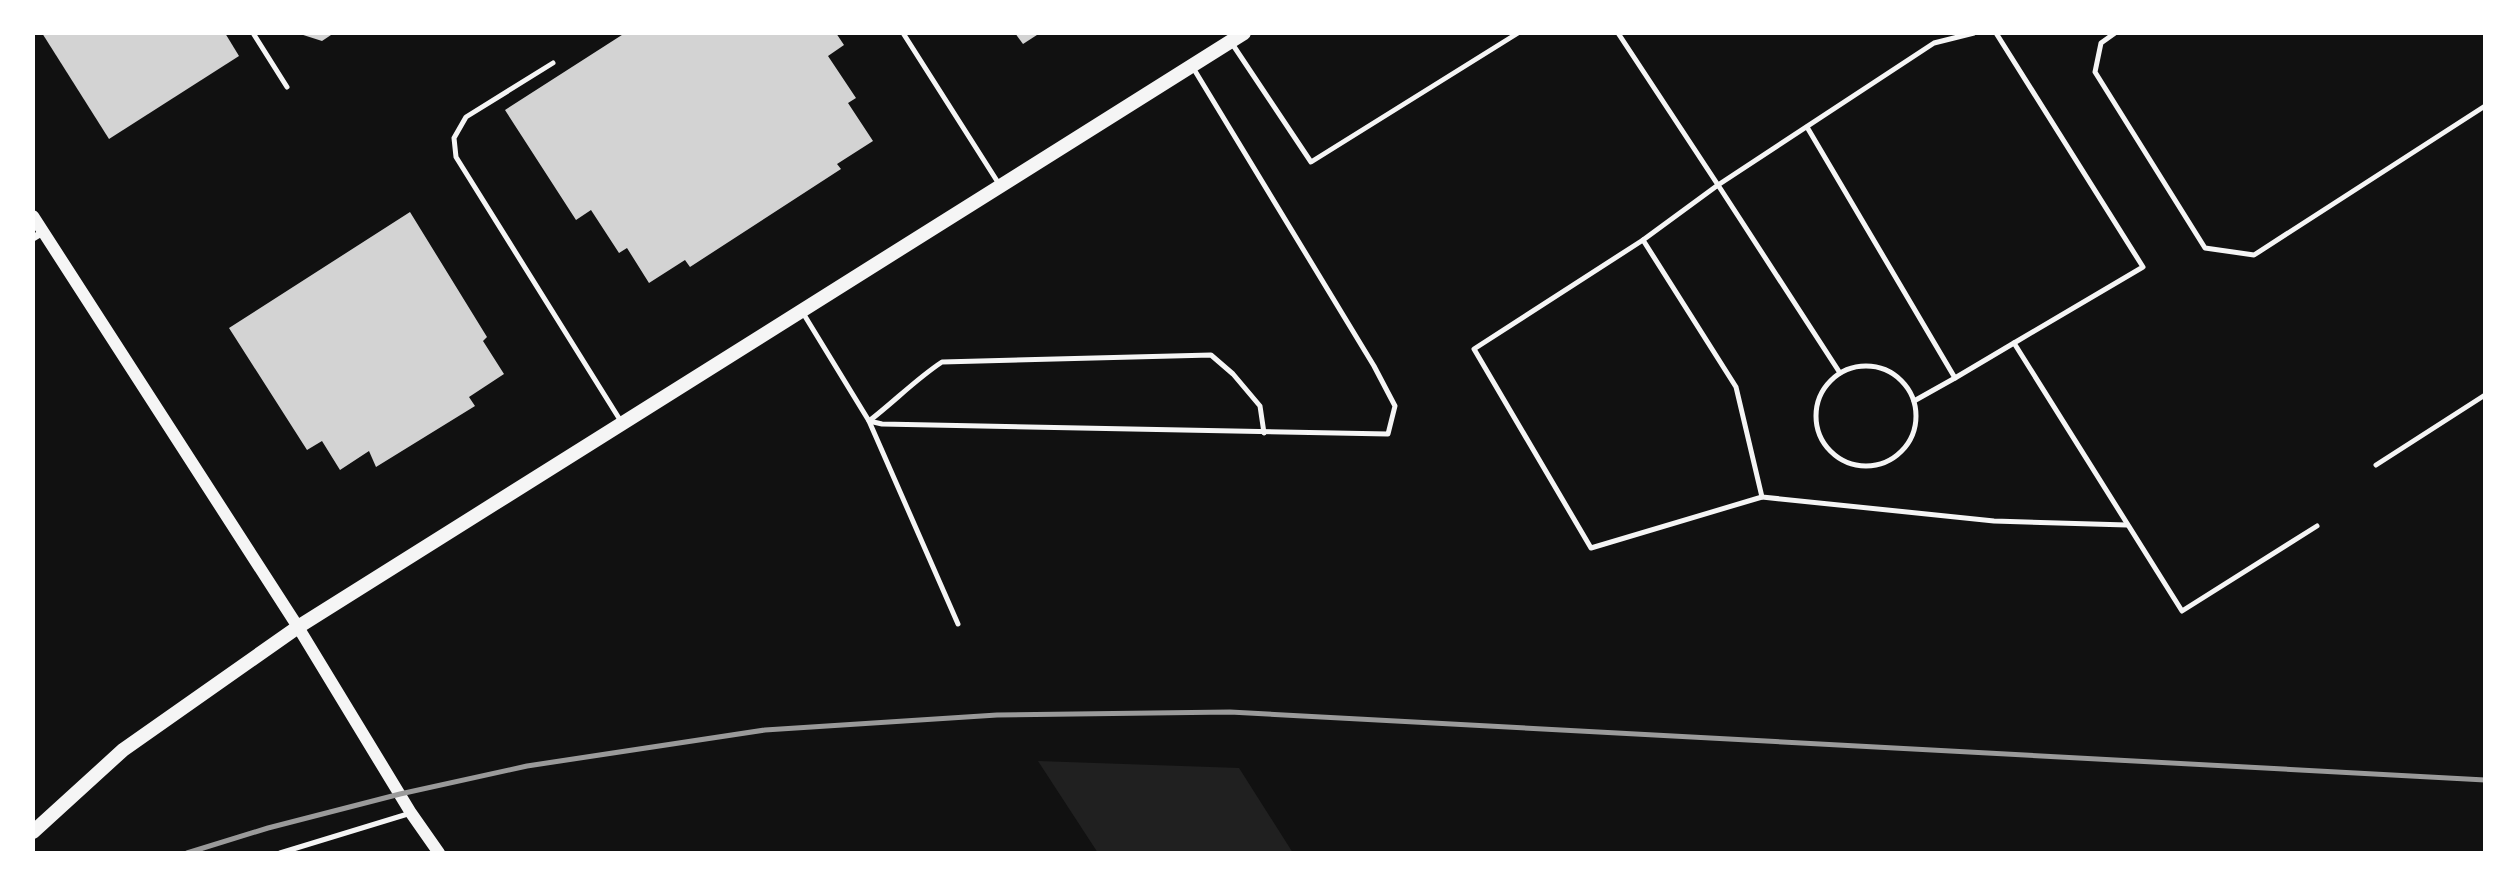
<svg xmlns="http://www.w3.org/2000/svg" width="2518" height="886" font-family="'Noto Serif',serif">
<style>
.green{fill:#202020}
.building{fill:#d3d3d3}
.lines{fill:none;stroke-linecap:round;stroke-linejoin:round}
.service{stroke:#f5f5f5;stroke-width:5}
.minor{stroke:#f5f5f5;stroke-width:7}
.tertiary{stroke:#f5f5f5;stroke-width:12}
.secondary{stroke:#f5f5f5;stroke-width:14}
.rail{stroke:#9a9a9a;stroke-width:5}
</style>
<rect width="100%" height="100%" fill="#111"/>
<path class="green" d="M 1038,761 L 1239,768 L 1293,853 L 1098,853 Z"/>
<g class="building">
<path d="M 42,33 L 225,33 L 239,56 L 109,139 Z"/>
<path d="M 297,33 L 334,33 L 322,41 Z"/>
<path d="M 625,33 L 836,33 L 844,45 L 828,56 L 856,98 L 848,103 L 873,141 L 837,164 L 841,169 L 690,267 L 685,260 L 649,283 L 627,248 L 619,253 L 591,210 L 576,220 L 505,110 Z"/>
<path d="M 1015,33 L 1040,33 L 1023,44 Z"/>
<path d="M 410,212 L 487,337 L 483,341 L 504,374 L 469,397 L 475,406 L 376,467 L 369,451 L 340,470 L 322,441 L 307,450 L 229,328 Z"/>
</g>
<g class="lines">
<g class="service">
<path d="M 253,33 L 287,87"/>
<path d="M 903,33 L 999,184"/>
<path d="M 1618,33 L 1718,185 L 1934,43 L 1974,33"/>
<path d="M 1996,33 L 2143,267 L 2014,343 L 2182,611 L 2317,526"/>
<path d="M 2115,33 L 2101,43 L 2095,72 L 2205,248 L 2254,255 L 2485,106"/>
<path d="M 1231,42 L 1311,162 L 1518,33"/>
<path d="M 553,63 L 466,117 L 454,138 L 456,157 L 622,423"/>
<path d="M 1807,127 L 1955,378 L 2014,343"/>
<path d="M 1643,240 L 1474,349 L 1591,548 L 1762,497"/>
<path d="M 803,313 L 869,421 L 882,424 L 1388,434 L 1395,406 L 1374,366 L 1192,66"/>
<circle cx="1866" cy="416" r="50"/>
<path d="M 1840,373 L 1718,185 L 1643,240 L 1736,387 L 1762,497 L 1994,521 L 2127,525"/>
<path d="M 1914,401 L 1955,378"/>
<path d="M 2376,465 L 2485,395"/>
<path d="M 958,624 L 869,421 C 894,402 916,379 942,362 L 1211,355 L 1233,374 L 1260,406 L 1264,433"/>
<path d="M 280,853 L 411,813"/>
</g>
<path class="minor" d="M 33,238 L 43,232"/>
<path class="tertiary" d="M 33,216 L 298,627 L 411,813 L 439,853"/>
<path class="secondary" d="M 33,832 L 123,750 L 298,627 L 1244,33"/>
<path class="rail" d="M 187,853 L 268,828 L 400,794 L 527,766 L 765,730 L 997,715 L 1230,712 L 2485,780"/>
</g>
<rect width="2518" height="886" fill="none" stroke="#ffffff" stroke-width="70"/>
</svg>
